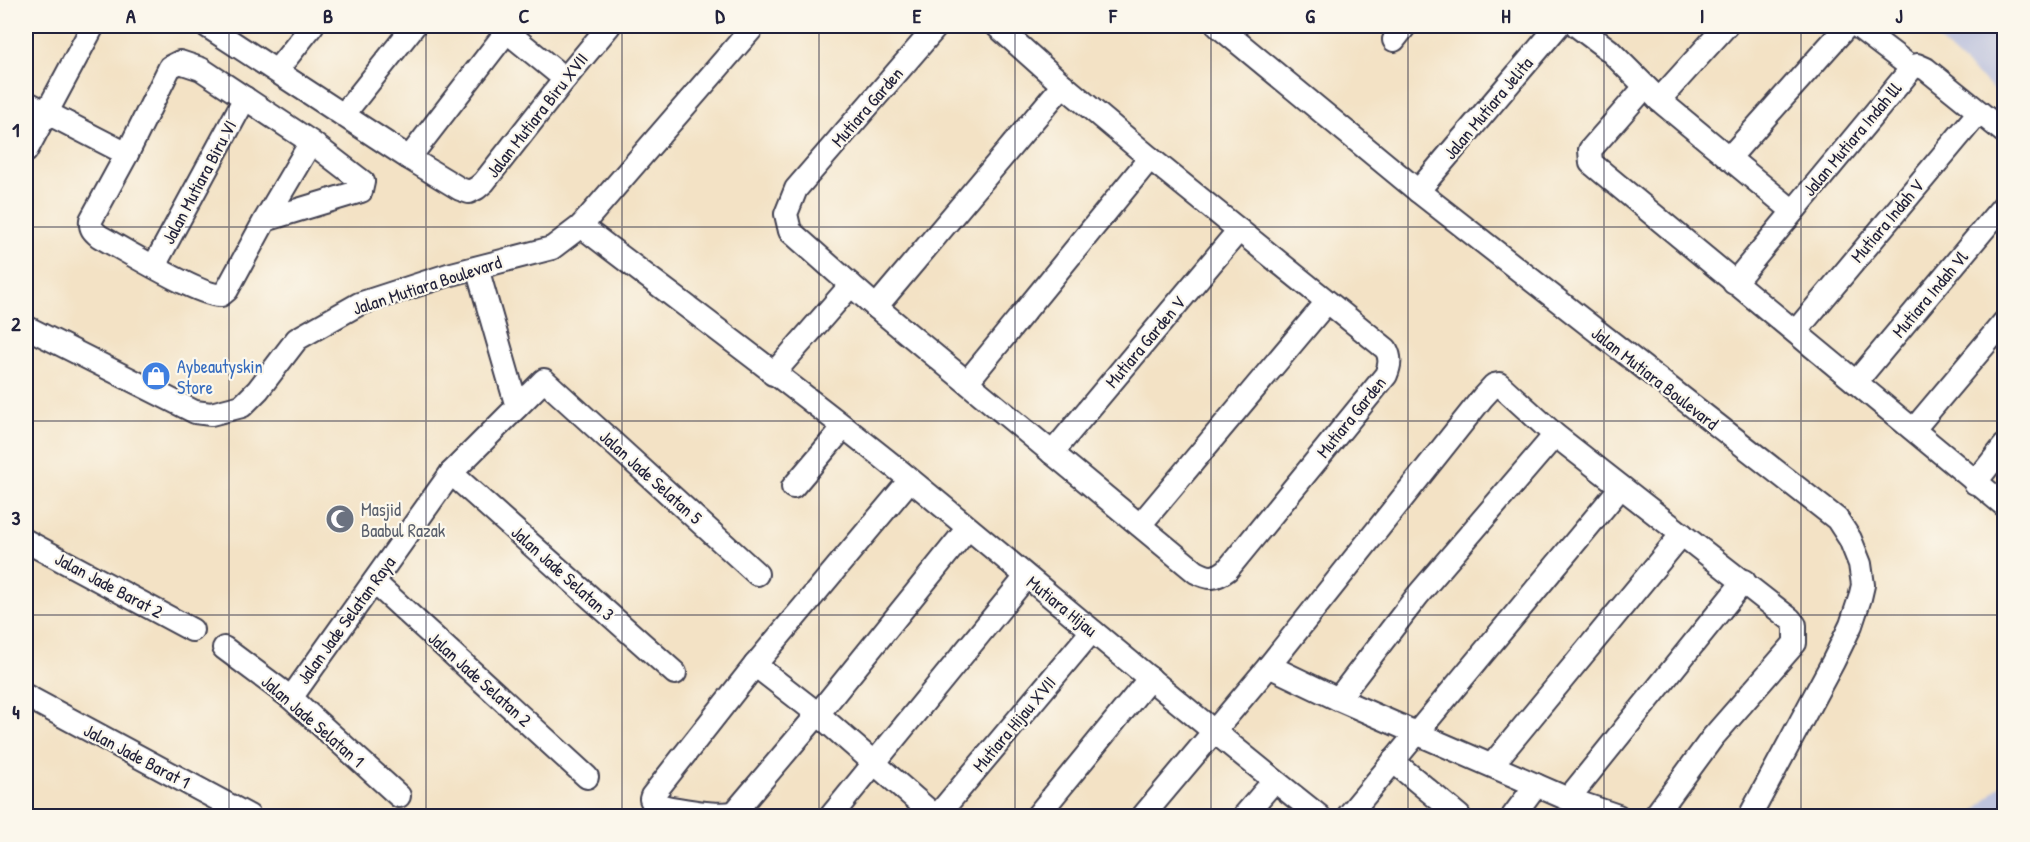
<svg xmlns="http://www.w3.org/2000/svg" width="2030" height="842" font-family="'Patrick Hand',sans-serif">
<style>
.industrial{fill:#bec3dd}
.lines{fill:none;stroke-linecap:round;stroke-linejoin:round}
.minor-casing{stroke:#413f50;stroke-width:26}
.minor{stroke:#fff;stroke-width:22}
.grid{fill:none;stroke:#22223b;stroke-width:1.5;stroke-opacity:0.55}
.labels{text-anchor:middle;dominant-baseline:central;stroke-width:4.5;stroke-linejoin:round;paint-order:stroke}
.street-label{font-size:18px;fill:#22223b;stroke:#fbf7ec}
.shop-label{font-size:18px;fill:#366cbe;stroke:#fbf7ec;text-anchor:start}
.worship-label{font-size:18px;fill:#5b616d;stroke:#fbf7ec;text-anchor:start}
.neatline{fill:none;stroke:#22223b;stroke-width:2}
.grid-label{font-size:20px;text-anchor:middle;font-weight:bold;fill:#22223b}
</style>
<rect width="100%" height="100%" fill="#fbf7ec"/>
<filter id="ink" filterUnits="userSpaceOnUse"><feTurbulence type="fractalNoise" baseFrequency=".0167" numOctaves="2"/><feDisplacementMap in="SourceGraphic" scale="12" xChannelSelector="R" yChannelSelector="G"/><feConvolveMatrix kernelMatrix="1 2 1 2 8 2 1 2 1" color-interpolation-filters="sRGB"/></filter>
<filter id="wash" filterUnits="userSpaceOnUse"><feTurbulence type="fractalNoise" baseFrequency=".008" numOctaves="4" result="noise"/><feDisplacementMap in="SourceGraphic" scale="24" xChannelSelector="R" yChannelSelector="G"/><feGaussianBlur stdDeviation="1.35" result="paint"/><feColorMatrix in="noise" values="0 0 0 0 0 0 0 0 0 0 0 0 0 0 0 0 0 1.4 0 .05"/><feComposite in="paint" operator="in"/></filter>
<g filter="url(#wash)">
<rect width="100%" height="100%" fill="#f3e2c5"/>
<g class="industrial">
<path d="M 1922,26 L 2004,26 L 2004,99 L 1923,26 Z"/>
<path d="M 2004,781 L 2004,816 L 1970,816 Z"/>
</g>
</g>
<g filter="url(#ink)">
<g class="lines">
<g class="minor-casing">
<g id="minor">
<path d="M 207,26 L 409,158 L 460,189 L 469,192 L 477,188 L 484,182 L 565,79 L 609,26"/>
<path d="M 500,26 L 565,79"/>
<path d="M 937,26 L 796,189 L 786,214 L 790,231 L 876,307 L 1196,572 C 1209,579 1215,579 1227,570 L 1386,375 C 1390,365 1391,358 1386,349 L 1150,158 L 1063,85 L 997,26"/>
<path d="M 1218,26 L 1418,191 L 1837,519 L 1850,539 L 1860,564 L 1863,585 L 1860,598 L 1851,625 L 1833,662 L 1750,816"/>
<path d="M 1577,26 L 1609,50 L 1659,100 L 1726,26"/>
<path d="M 1857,26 L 1912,68 L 1917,65 L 1926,69 L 2004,132"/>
<path d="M 1394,40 L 1405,26"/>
<path d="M 277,70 L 312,26"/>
<path d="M 1645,87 L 1590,150 L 1591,163 L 2004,505"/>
<path d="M 1659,100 L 1793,211"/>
<path d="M 26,102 L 127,154"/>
<path d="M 344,114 L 414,26"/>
<path d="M 26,151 L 93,26"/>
<path d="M 409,158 L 511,26"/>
<path d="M 1729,158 L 1847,26"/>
<path d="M 1418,191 L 1558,26"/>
<path d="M 265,220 L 361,191 L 363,182 L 311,142 L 201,69 L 180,62 L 170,67 L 127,154 L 91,220 C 90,228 93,231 99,236 C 121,248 201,297 221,295 L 227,290 L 265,220 L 311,142"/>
<path d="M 581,226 C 692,311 804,393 912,481 C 1048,593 1181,707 1319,816"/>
<path d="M 154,266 L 245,98"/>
<path d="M 477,268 L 517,407"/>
<path d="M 1734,283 L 1912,68"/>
<path d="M 876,307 L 1063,85"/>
<path d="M 26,327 L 195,412 L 211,414 L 242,406 L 258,390 L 297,339 L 359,304 L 448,275 L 552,248 L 581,226 L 754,26"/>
<path d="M 1796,331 L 1979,112"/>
<path d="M 773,374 L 851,285"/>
<path d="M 967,382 L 1150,158"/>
<path d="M 1856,382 L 2004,205"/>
<path d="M 1914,429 L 2004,322"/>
<path d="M 1052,453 L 1239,230"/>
<path d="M 451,473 L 675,673"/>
<path d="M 910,480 L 755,665 L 652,796 L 651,799 L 654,805 C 675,808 717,818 735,812 L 818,714 L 968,528"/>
<path d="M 1975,483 L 2004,446"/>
<path d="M 793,487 L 843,428"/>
<path d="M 1140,525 L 1327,302"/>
<path d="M 26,541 L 192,630"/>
<path d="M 374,582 L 587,777"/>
<path d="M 224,648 L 291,698 L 399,796"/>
<path d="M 755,665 L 818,714 L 935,816"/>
<path d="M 1269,666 L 1338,699 L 1568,799 L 1618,816"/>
<path d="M 26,696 L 249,816"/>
<path d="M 291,698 L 451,473 L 544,380 L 757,574"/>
<path d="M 1338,699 L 1418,595 L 1555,435"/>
<path d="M 1393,761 L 1459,816"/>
<path d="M 1492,765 L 1682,534"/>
<path d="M 1568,799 L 1744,581"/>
<path d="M 831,816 L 1026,577"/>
<path d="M 937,816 L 1092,631"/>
<path d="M 1037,816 L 1150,678"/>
<path d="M 1143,816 L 1269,666 L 1483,397 L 1494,385 L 1499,384 L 1555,435 L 1790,619 L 1795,625 L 1795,643 L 1713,737 L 1655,816"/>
<path d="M 1244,816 L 1274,781"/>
<path d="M 1348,816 L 1621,487"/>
<path d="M 1513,816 L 1536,785"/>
</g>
</g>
<use href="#minor" class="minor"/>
</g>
</g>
<path class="grid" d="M 229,26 L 229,816M 426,26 L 426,816M 622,26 L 622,816M 819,26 L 819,816M 1015,26 L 1015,816M 1211,26 L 1211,816M 1408,26 L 1408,816M 1604,26 L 1604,816M 1801,26 L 1801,816M 26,227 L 2004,227M 26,421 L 2004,421M 26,615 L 2004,615"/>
<defs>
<g id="shop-disc" transform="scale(1.5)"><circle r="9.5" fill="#3f7fe0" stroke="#fbf7ec"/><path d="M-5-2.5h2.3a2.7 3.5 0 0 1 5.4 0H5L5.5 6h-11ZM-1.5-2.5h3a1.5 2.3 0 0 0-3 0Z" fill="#fff"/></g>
<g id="mosque-disc" transform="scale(1.5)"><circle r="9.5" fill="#6b7280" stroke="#fbf7ec"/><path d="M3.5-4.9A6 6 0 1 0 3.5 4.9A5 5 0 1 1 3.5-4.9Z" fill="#fff"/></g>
</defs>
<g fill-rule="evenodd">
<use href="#shop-disc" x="156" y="376"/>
<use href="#mosque-disc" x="340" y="519"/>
</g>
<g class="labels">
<g class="street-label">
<text transform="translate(867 107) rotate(-49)">Mutiara Garden</text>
<text transform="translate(1488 108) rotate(-50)">Jalan Mutiara Jelita</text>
<text transform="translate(537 115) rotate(-52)">Jalan Mutiara Biru XVII</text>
<text transform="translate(1852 139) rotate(-50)">Jalan Mutiara Indah lll</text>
<text transform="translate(199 182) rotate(-62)">Jalan Mutiara Biru VI</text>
<text transform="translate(1887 221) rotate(-50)">Mutiara Indah V</text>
<text transform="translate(427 285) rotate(-18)">Jalan Mutiara Boulevard</text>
<text transform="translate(1930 294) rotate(-50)">Mutiara Indah Vl</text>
<text transform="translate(1145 342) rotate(-50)">Mutiara Garden V</text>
<text transform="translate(1655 378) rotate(38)">Jalan Mutiara Boulevard</text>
<text transform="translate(1351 417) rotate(-51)">Mutiara Garden</text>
<text transform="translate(651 477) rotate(42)">Jalan Jade Selatan 5</text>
<text transform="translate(563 573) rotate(42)">Jalan Jade Selatan 3</text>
<text transform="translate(109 585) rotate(28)">Jalan Jade Barat 2</text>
<text transform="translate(1062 606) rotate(39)">Mutiara Hijau</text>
<text transform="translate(346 620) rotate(-54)">Jalan Jade Selatan Raya</text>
<text transform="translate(480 679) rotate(42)">Jalan Jade Selatan 2</text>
<text transform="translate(313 721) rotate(41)">Jalan Jade Selatan 1</text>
<text transform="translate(1014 724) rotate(-50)">Mutiara Hijau XVII</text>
<text transform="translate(137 756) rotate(28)">Jalan Jade Barat 1</text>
</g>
<g class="shop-label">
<text x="177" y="366">Aybeautyskin<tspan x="177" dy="21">Store</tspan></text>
</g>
<g class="worship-label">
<text x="361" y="509">Masjid<tspan x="361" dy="21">Baabul Razak</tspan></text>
</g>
</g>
<rect width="2030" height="842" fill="none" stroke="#fbf7ec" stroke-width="66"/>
<rect x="33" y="33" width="1964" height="776" class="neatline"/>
<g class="grid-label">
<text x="131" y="23">A</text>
<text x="328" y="23">B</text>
<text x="524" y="23">C</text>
<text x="720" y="23">D</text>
<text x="917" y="23">E</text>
<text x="1113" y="23">F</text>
<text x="1310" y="23">G</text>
<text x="1506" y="23">H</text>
<text x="1702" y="23">I</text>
<text x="1899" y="23">J</text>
<text x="16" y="137">1</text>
<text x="16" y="331">2</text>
<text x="16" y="525">3</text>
<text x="16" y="719">4</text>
</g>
</svg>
